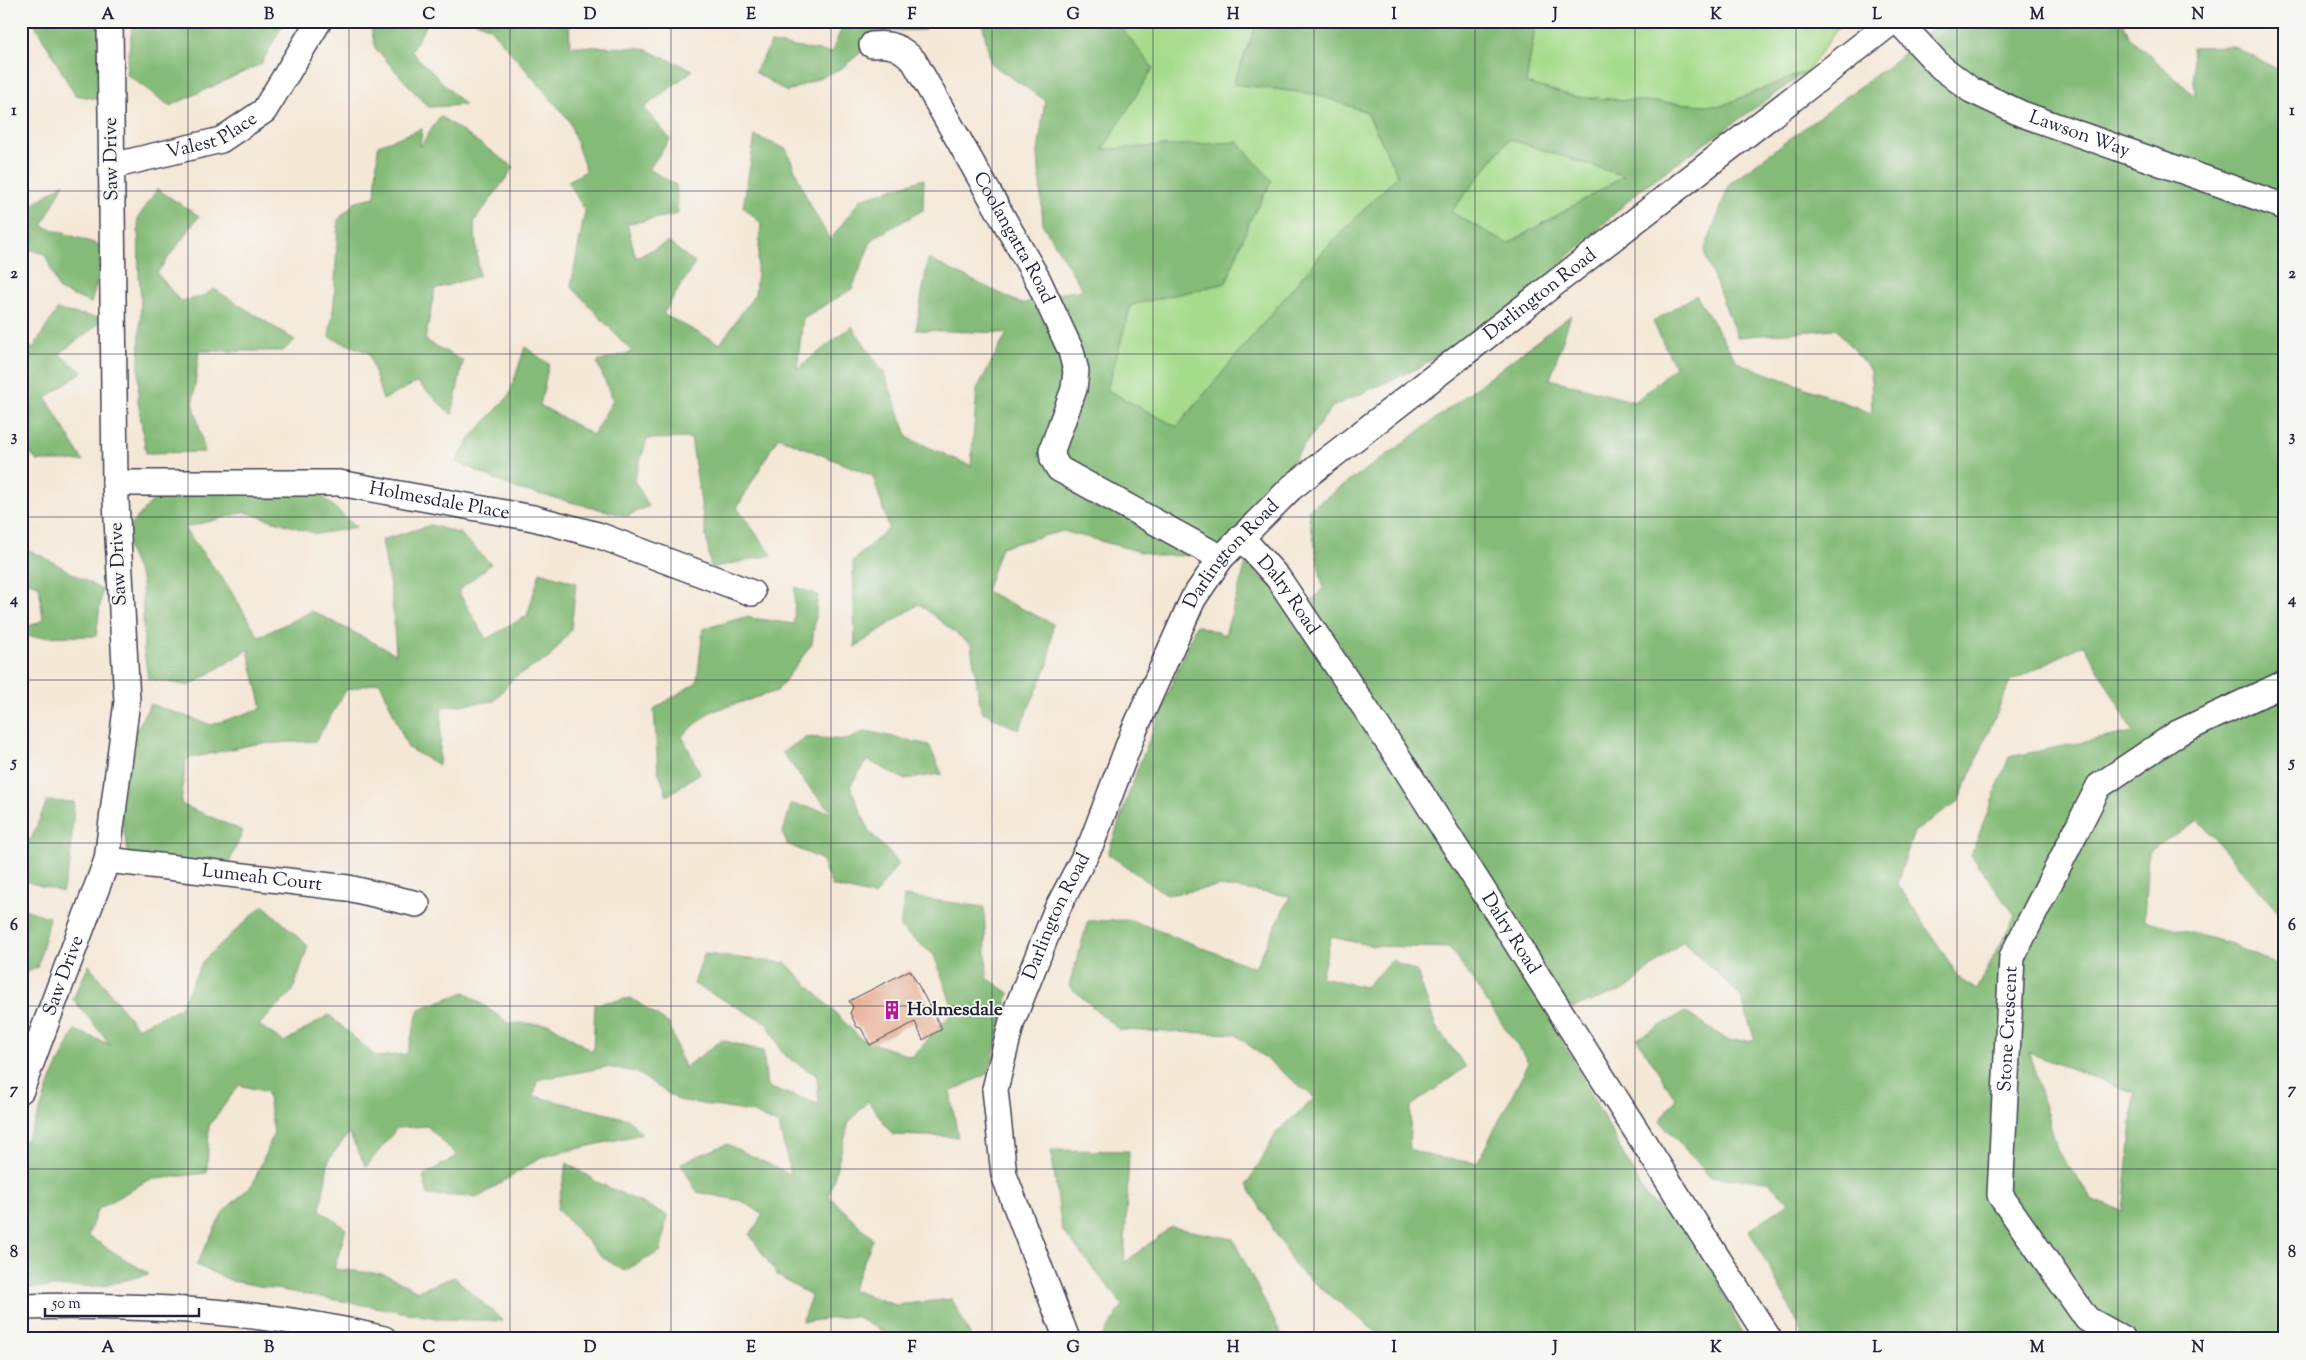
<svg xmlns="http://www.w3.org/2000/svg" width="2306" height="1360" font-family="'Sorts Mill Goudy',serif">
<style>
.green{fill:#a6db8c;stroke:#647e64}
.forest{fill:#84bb78;stroke:#536e5a;fill-rule:evenodd}
.building{fill:#e7ae94}
.lines{fill:none;stroke-linecap:round;stroke-linejoin:round}
.minor-casing{stroke:#424052;stroke-width:28}
.minor{stroke:#fff;stroke-width:25}
.grid{fill:none;stroke:#22223b;stroke-width:1;stroke-opacity:0.55}
.labels{text-anchor:middle;dominant-baseline:central;stroke-width:4;stroke-linejoin:round;paint-order:stroke}
.street-label{font-size:19px;fill:#22223b;stroke:#f6f6f2}
.poi-label{font-size:19px;font-weight:bold;fill:#22223b;stroke:#f6f6f2;text-anchor:start}
.neatline{fill:none;stroke:#22223b;stroke-width:2}
.grid-label{font-size:16px;text-anchor:middle;font-weight:bold;fill:#22223b}
</style>
<rect width="100%" height="100%" fill="#f6f6f2"/>
<filter id="ink" filterUnits="userSpaceOnUse"><feTurbulence type="fractalNoise" baseFrequency=".02" numOctaves="2"/><feDisplacementMap in="SourceGraphic" scale="10" xChannelSelector="R" yChannelSelector="G"/><feConvolveMatrix kernelMatrix="1 2 1 2 8 2 1 2 1" color-interpolation-filters="sRGB"/></filter>
<filter id="wash" filterUnits="userSpaceOnUse"><feTurbulence type="fractalNoise" baseFrequency=".0096" numOctaves="4" result="noise"/><feDisplacementMap in="SourceGraphic" scale="20" xChannelSelector="R" yChannelSelector="G"/><feGaussianBlur stdDeviation="1.12" result="paint"/><feColorMatrix in="noise" values="0 0 0 0 0 0 0 0 0 0 0 0 0 0 0 0 0 1.4 0 .05"/><feComposite in="paint" operator="in"/></filter>
<g filter="url(#wash)">
<rect width="100%" height="100%" fill="#f4e7d6"/>
<g class="green">
<path d="M 1116,21 L 1258,21 L 1233,84 L 1315,94 L 1367,112 L 1398,175 L 1326,248 L 1177,427 L 1107,390 L 1131,305 L 1226,283 L 1250,220 L 1272,181 L 1102,149 L 1152,68 Z"/>
<path d="M 1536,21 L 1843,21 L 1807,71 L 1721,106 L 1576,97 L 1526,83 Z"/>
<path d="M 1509,139 L 1625,176 L 1507,244 L 1451,212 Z"/>
</g>
<g class="forest">
<path d="M 33,21 L 101,21 L 102,100 L 75,95 Z"/>
<path d="M 133,21 L 285,21 L 261,64 L 170,106 L 126,74 Z"/>
<path d="M 370,21 L 429,21 L 411,51 L 465,105 L 428,107 L 375,48 Z"/>
<path d="M 475,21 L 569,21 L 570,46 L 642,48 L 693,70 L 644,108 L 670,139 L 649,169 L 676,185 L 678,214 L 627,224 L 636,258 L 668,242 L 695,263 L 663,314 L 720,344 L 755,294 L 761,223 L 743,207 L 755,136 L 786,149 L 810,205 L 830,240 L 861,199 L 924,179 L 923,210 L 872,239 L 852,289 L 803,318 L 797,369 L 852,326 L 884,373 L 908,438 L 971,466 L 977,389 L 1007,333 L 916,330 L 928,259 L 1022,304 L 1048,295 L 1083,290 L 1043,225 L 1038,153 L 1045,100 L 991,64 L 982,21 L 1116,21 L 1153,68 L 1103,149 L 1238,142 L 1272,181 L 1250,220 L 1226,283 L 1131,305 L 1107,390 L 1177,427 L 1326,248 L 1398,175 L 1367,112 L 1315,94 L 1233,84 L 1258,21 L 1536,21 L 1526,83 L 1576,97 L 1721,106 L 1807,71 L 1641,189 L 1524,298 L 1422,366 L 1332,407 L 1266,498 L 1217,555 L 1156,556 L 1063,531 L 1001,547 L 986,591 L 1053,624 L 1048,664 L 1019,730 L 981,711 L 971,645 L 919,604 L 855,647 L 853,561 L 889,528 L 873,476 L 778,437 L 737,508 L 772,555 L 711,568 L 691,438 L 647,439 L 634,480 L 649,506 L 627,516 L 518,489 L 456,462 L 472,436 L 509,396 L 525,347 L 549,364 L 540,405 L 593,435 L 613,400 L 597,362 L 632,352 L 571,286 L 585,211 L 568,181 L 586,171 L 569,120 L 490,28 ZM 1509,139 L 1624,176 L 1508,244 L 1451,212 Z"/>
<path d="M 845,21 L 913,21 L 925,30 L 887,31 L 842,68 L 787,92 L 755,72 L 771,43 L 831,53 Z"/>
<path d="M 1941,21 L 2123,21 L 2129,37 L 2195,96 L 2192,47 L 2232,46 L 2285,73 L 2285,920 L 2199,821 L 2148,851 L 2144,920 L 2232,944 L 2285,969 L 2285,1339 L 1803,1339 L 1798,1323 L 1749,1230 L 1789,1203 L 1768,1181 L 1710,1177 L 1660,1121 L 1676,1099 L 1637,1039 L 1685,1012 L 1729,1041 L 1755,1040 L 1740,995 L 1683,941 L 1626,989 L 1549,1016 L 1648,1200 L 1696,1230 L 1744,1339 L 1385,1339 L 1297,1269 L 1247,1185 L 1277,1132 L 1315,1098 L 1235,1034 L 1119,1030 L 1069,986 L 1088,921 L 1131,920 L 1255,968 L 1290,896 L 1220,886 L 1167,895 L 1108,854 L 1139,765 L 1196,625 L 1225,635 L 1246,564 L 1303,612 L 1323,588 L 1308,510 L 1397,448 L 1571,315 L 1550,379 L 1635,402 L 1675,367 L 1653,322 L 1696,295 L 1737,362 L 1872,413 L 1871,371 L 1836,329 L 1737,337 L 1704,252 L 1730,183 L 1892,63 ZM 2084,644 L 2133,732 L 2009,757 L 1971,855 L 2015,915 L 1977,990 L 1961,980 L 1897,883 L 1914,832 L 1958,802 L 2010,682 ZM 1331,937 L 1374,946 L 1450,948 L 1529,1063 L 1477,1163 L 1434,1157 L 1409,1149 L 1411,1106 L 1466,1067 L 1436,1027 L 1417,972 L 1392,960 L 1365,987 L 1321,977 ZM 2029,1053 L 2135,1093 L 2123,1211 L 2093,1200 L 2058,1152 Z"/>
<path d="M 440,116 L 514,167 L 474,222 L 479,276 L 435,289 L 425,340 L 463,361 L 452,415 L 417,382 L 383,400 L 369,353 L 329,337 L 334,304 L 338,220 L 356,201 L 375,197 L 378,145 L 422,129 L 420,147 Z"/>
<path d="M 64,183 L 42,226 L 100,245 L 100,272 L 91,303 L 59,290 L 45,254 L 21,247 L 21,208 L 33,205 Z"/>
<path d="M 157,189 L 199,216 L 157,273 L 180,301 L 202,297 L 214,289 L 295,340 L 283,351 L 199,351 L 193,402 L 205,452 L 146,453 L 138,401 L 141,298 L 139,277 L 138,218 Z"/>
<path d="M 57,310 L 105,319 L 59,354 L 82,372 L 46,398 L 83,461 L 37,461 L 21,442 L 21,333 L 32,350 Z"/>
<path d="M 175,475 L 266,496 L 303,479 L 356,527 L 317,534 L 245,512 L 184,528 L 227,585 L 259,637 L 312,611 L 396,654 L 392,599 L 382,540 L 431,525 L 461,534 L 491,564 L 458,591 L 486,639 L 527,616 L 540,572 L 576,583 L 571,630 L 549,658 L 513,678 L 494,701 L 442,707 L 439,765 L 408,748 L 380,682 L 346,690 L 316,741 L 255,744 L 186,759 L 181,804 L 243,831 L 228,865 L 129,856 L 121,816 L 128,746 L 150,704 L 211,725 L 262,708 L 248,650 L 189,686 L 148,678 L 144,652 L 142,581 L 122,535 Z"/>
<path d="M 21,547 L 42,556 L 102,590 L 96,636 L 21,637 L 21,630 L 43,620 L 39,585 L 21,580 Z"/>
<path d="M 795,587 L 818,595 L 812,644 L 777,691 L 710,712 L 682,736 L 700,773 L 667,796 L 658,770 L 654,709 L 697,682 L 703,629 L 745,617 L 794,624 Z"/>
<path d="M 866,731 L 929,745 L 942,774 L 904,779 L 867,760 L 850,786 L 869,831 L 899,863 L 874,896 L 832,886 L 821,859 L 787,844 L 783,833 L 791,804 L 832,812 L 806,784 L 782,752 L 807,737 L 847,740 Z"/>
<path d="M 47,801 L 74,802 L 70,864 L 62,892 L 21,880 L 21,839 L 31,840 Z"/>
<path d="M 904,896 L 984,907 L 987,978 L 1009,993 L 989,1073 L 950,1092 L 958,1137 L 893,1135 L 868,1101 L 849,1122 L 829,1196 L 873,1239 L 852,1290 L 896,1305 L 952,1299 L 972,1339 L 897,1339 L 854,1316 L 802,1322 L 811,1296 L 778,1276 L 750,1235 L 763,1214 L 742,1201 L 697,1192 L 681,1163 L 727,1144 L 791,1175 L 779,1125 L 751,1112 L 678,1100 L 636,1072 L 607,1067 L 537,1080 L 534,1096 L 628,1119 L 642,1134 L 541,1157 L 479,1197 L 428,1195 L 423,1176 L 457,1156 L 427,1126 L 397,1128 L 366,1167 L 349,1133 L 329,1159 L 320,1210 L 346,1229 L 334,1269 L 384,1274 L 418,1291 L 454,1277 L 503,1321 L 441,1319 L 232,1281 L 196,1265 L 223,1212 L 253,1184 L 274,1133 L 267,1092 L 239,1085 L 209,1126 L 207,1173 L 148,1180 L 97,1210 L 88,1236 L 149,1274 L 103,1286 L 21,1288 L 21,1148 L 35,1123 L 52,1078 L 75,1030 L 111,1045 L 73,999 L 89,965 L 137,1028 L 180,1008 L 203,961 L 263,905 L 308,946 L 293,991 L 259,1025 L 284,1042 L 329,1015 L 376,1057 L 407,1054 L 419,1009 L 465,992 L 508,1023 L 550,1024 L 593,1052 L 595,1004 L 631,998 L 669,1024 L 684,1068 L 722,1040 L 763,1051 L 767,1087 L 819,1104 L 817,1076 L 783,1054 L 767,1023 L 694,984 L 704,954 L 786,963 L 861,1039 L 912,1057 L 954,1011 L 934,955 L 900,928 Z"/>
<path d="M 21,908 L 49,917 L 38,967 L 21,975 Z"/>
<path d="M 1051,1150 L 1129,1151 L 1124,1263 L 1171,1227 L 1233,1239 L 1283,1338 L 1101,1339 L 1123,1305 L 1062,1230 Z"/>
<path d="M 567,1163 L 597,1182 L 667,1215 L 661,1251 L 624,1271 L 602,1257 L 557,1209 Z"/>
</g>
<g id="blocks">
<path class="building" d="M 910,970 L 942,1029 L 923,1040 L 915,1022 L 870,1045 L 861,1028 L 857,1027 L 850,1013 L 853,1007 L 849,1001 Z"/>
</g>
</g>
<g filter="url(#ink)">
<use href="#blocks" fill-opacity="0" stroke="#424052" stroke-width="1"/>
<g class="lines">
<g class="minor-casing">
<g id="minor">
<path id="s1" d="M 1898,21 L 1941,67 L 1971,90 L 2022,114 L 2285,207"/>
<path id="s2" d="M 872,45 C 891,43 901,47 914,61 L 1038,280 L 1071,351 L 1076,371 L 1074,389 L 1052,450 L 1053,459 L 1059,469 L 1221,558"/>
<path id="s3" d="M 112,166 L 221,140 L 264,111 L 319,21"/>
<path id="s4" d="M 115,483 L 339,483 L 533,518 L 598,535 L 752,593"/>
<path id="s5" d="M 1241,537 L 1278,578 L 1400,760 L 1769,1339"/>
<path id="s6" d="M 107,860 L 348,888 L 417,904"/>
<path id="s7" d="M 21,1090 L 107,860 L 127,701 L 115,483 L 110,21"/>
<path d="M 21,1307 C 142,1304 266,1310 384,1339"/>
<path id="s8" d="M 1067,1339 L 1004,1175 L 995,1089 L 1012,1021 L 1056,911 L 1092,842 L 1134,731 L 1193,599 L 1221,558 L 1291,488 L 1893,21"/>
<path id="s9" d="M 2123,1339 L 2087,1319 L 2000,1195 L 2012,957 L 2099,786 L 2178,733 L 2285,683"/>
</g>
</g>
<use href="#minor" class="minor"/>
</g>
</g>
<path class="grid" d="M 188,21 L 188,1339M 349,21 L 349,1339M 510,21 L 510,1339M 671,21 L 671,1339M 831,21 L 831,1339M 992,21 L 992,1339M 1153,21 L 1153,1339M 1314,21 L 1314,1339M 1475,21 L 1475,1339M 1635,21 L 1635,1339M 1796,21 L 1796,1339M 1957,21 L 1957,1339M 2118,21 L 2118,1339M 21,191 L 2285,191M 21,354 L 2285,354M 21,517 L 2285,517M 21,680 L 2285,680M 21,843 L 2285,843M 21,1006 L 2285,1006M 21,1169 L 2285,1169"/>
<defs>
<g id="building-bare" transform="scale(1.5)"><path d="M-4-6H4V6H1V3H-1V6H-4ZM-2.5-4.3h1.7v1.8h-1.7ZM.8-4.3h1.7v1.8H.8ZM-2.5-1h1.7V.8h-1.7ZM.8-1h1.7V.8H.8Z" fill="#b5179e" stroke="#f6f6f2" stroke-width="2.5" paint-order="stroke"/></g>
</defs>
<g fill-rule="evenodd">
<use href="#building-bare" x="892" y="1010"/>
</g>
<g class="labels">
<g class="street-label">
<text stroke="none"><textPath href="#s3" startOffset="105">Valest Place</textPath></text>
<text stroke="none"><textPath href="#s1" startOffset="218">Lawson Way</textPath></text>
<text transform="translate(112 159) rotate(-91)">Saw Drive</text>
<text stroke="none"><textPath href="#s2" startOffset="250">Coolangatta Road</textPath></text>
<text stroke="none"><textPath href="#s8" startOffset="1256">Darlington Road</textPath></text>
<text stroke="none"><textPath href="#s4" startOffset="326">Holmesdale Place</textPath></text>
<text stroke="none"><textPath href="#s8" startOffset="851">Darlington Road</textPath></text>
<text transform="translate(119 564) rotate(-93)">Saw Drive</text>
<text stroke="none"><textPath href="#s5" startOffset="75">Dalry Road</textPath></text>
<text stroke="none"><textPath href="#s6" startOffset="156">Lumeah Court</textPath></text>
<text stroke="none"><textPath href="#s8" startOffset="446">Darlington Road</textPath></text>
<text stroke="none"><textPath href="#s5" startOffset="480">Dalry Road</textPath></text>
<text stroke="none"><textPath href="#s7" startOffset="122">Saw Drive</textPath></text>
<text stroke="none"><textPath href="#s9" startOffset="359">Stone Crescent</textPath></text>
</g>
<g class="poi-label">
<text x="907" y="1010">Holmesdale</text>
</g>
</g>
<rect width="2306" height="1360" fill="none" stroke="#f6f6f2" stroke-width="55"/>
<path d="M45 1308v8h154v-8" fill="none" stroke="#22223b" stroke-width="2.5"/>
<text x="52" y="1308" font-size="15" fill="#22223b" stroke="#f6f6f2" stroke-width="4" paint-order="stroke">50 m</text>
<rect x="28" y="28" width="2250" height="1304" class="neatline"/>
<g class="grid-label">
<text x="108" y="19">A</text>
<text x="269" y="19">B</text>
<text x="429" y="19">C</text>
<text x="590" y="19">D</text>
<text x="751" y="19">E</text>
<text x="912" y="19">F</text>
<text x="1073" y="19">G</text>
<text x="1233" y="19">H</text>
<text x="1394" y="19">I</text>
<text x="1555" y="19">J</text>
<text x="1716" y="19">K</text>
<text x="1877" y="19">L</text>
<text x="2037" y="19">M</text>
<text x="2198" y="19">N</text>
<text x="14" y="115">1</text>
<text x="2292" y="115">1</text>
<text x="14" y="278">2</text>
<text x="2292" y="278">2</text>
<text x="14" y="441">3</text>
<text x="2292" y="441">3</text>
<text x="14" y="604">4</text>
<text x="2292" y="604">4</text>
<text x="14" y="767">5</text>
<text x="2292" y="767">5</text>
<text x="14" y="930">6</text>
<text x="2292" y="930">6</text>
<text x="14" y="1094">7</text>
<text x="2292" y="1094">7</text>
<text x="14" y="1257">8</text>
<text x="2292" y="1257">8</text>
<text x="108" y="1352">A</text>
<text x="269" y="1352">B</text>
<text x="429" y="1352">C</text>
<text x="590" y="1352">D</text>
<text x="751" y="1352">E</text>
<text x="912" y="1352">F</text>
<text x="1073" y="1352">G</text>
<text x="1233" y="1352">H</text>
<text x="1394" y="1352">I</text>
<text x="1555" y="1352">J</text>
<text x="1716" y="1352">K</text>
<text x="1877" y="1352">L</text>
<text x="2037" y="1352">M</text>
<text x="2198" y="1352">N</text>
</g>
</svg>
